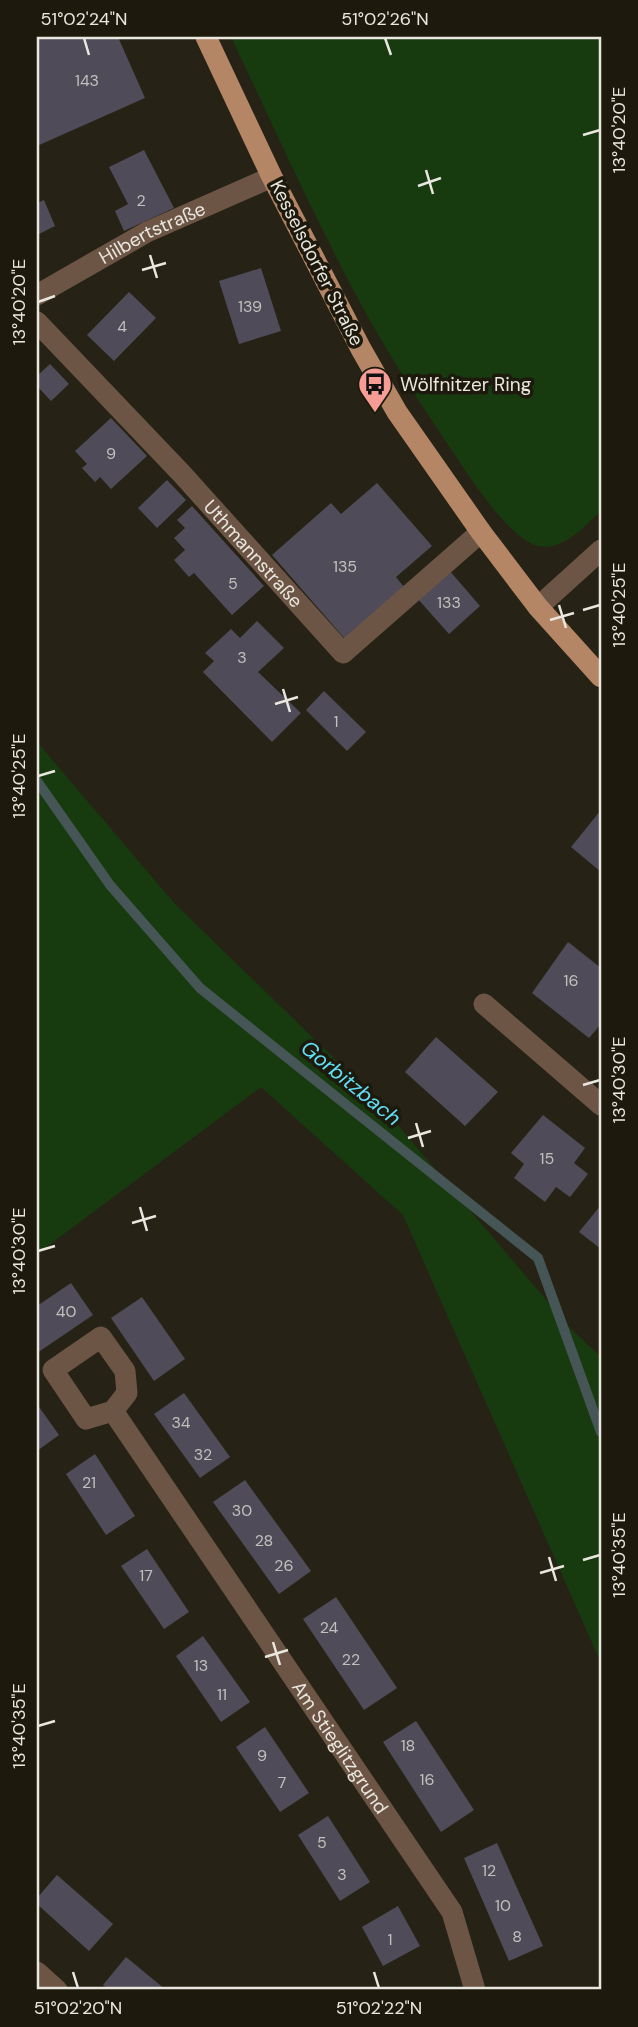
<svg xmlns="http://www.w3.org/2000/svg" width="638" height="2027" font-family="'DM Sans',sans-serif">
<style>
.green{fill:#173b0f}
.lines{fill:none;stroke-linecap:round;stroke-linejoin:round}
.stream{stroke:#465556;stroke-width:10}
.building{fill:#4f4b58}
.minor{stroke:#6c5545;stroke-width:21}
.major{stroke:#b48665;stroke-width:21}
.ticks{fill:none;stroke:#e9e7df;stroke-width:2.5}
.labels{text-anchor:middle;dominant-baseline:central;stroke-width:7;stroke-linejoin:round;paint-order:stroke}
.number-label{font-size:16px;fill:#c2c0bd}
.street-label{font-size:19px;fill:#e9e7df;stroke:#1d1a0d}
.poi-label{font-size:19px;fill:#e9e7df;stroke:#1d1a0d;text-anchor:start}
.water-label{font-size:21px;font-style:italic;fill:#60dff7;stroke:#1d1a0d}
.neatline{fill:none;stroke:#e9e7df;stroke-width:2.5}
.ticks-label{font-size:18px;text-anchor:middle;fill:#e9e7df}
</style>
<rect width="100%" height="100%" fill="#262316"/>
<g class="green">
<path d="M 231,37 L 601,37 L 601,511 C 584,526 564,551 538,546 C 511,540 472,481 457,458 C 421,405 386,351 356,295 C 311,211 272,123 231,37 Z"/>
<path d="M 37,742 L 175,904 L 372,1095 L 571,1329 L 601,1357 L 601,1663 L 403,1215 L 261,1087 L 37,1254 Z"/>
</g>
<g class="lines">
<path class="stream" d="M 37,781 L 110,885 L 200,988 L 538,1258 L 601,1432"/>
</g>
<g class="building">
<path d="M 37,37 L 118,37 L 145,98 L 37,146 L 37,44 L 39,42 Z"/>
<path d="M 144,150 L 174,208 L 124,231 L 115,211 L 128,204 L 109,167 Z"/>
<path d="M 44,200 L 55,226 L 37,235 L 37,203 Z"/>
<path d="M 261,268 L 281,331 L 239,344 L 219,281 Z"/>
<path d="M 129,292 L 156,318 L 114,361 L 87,335 Z"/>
<path d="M 50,364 L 69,384 L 51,401 L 37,386 L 37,376 Z"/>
<path d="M 111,418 L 147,456 L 111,489 L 100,477 L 95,482 L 82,468 L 87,464 L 75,451 Z"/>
<path d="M 167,480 L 186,500 L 157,528 L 138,508 Z"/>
<path d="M 377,483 L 432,546 L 396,577 L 404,587 L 345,639 L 272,555 L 331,503 L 341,514 Z"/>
<path d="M 192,506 L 264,586 L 232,615 L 194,573 L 189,577 L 174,560 L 185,550 L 174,538 L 185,528 L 177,520 Z"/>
<path d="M 449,570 L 480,606 L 449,634 L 417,598 Z"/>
<path d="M 257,621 L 284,648 L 258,672 L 301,713 L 272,742 L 203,672 L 214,661 L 205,653 L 231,629 L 240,638 Z"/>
<path d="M 324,691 L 366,732 L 347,751 L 306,710 Z"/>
<path d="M 601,810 L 601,872 L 571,847 Z"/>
<path d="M 568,942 L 601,968 L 601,1024 L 589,1038 L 532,993 Z"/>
<path d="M 436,1037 L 498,1092 L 465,1126 L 405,1072 Z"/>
<path d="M 543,1115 L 585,1148 L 574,1163 L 588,1174 L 570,1197 L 556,1187 L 545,1202 L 514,1178 L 524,1164 L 511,1153 Z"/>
<path d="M 601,1205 L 601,1249 L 579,1232 Z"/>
<path d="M 71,1283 L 93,1315 L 37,1353 L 37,1306 Z"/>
<path d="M 142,1297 L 185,1359 L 154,1381 L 111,1318 Z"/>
<path d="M 184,1393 L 230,1457 L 200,1478 L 154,1414 Z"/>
<path d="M 37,1404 L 59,1435 L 37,1451 Z"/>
<path d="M 95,1454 L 135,1516 L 106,1535 L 66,1474 Z"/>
<path d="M 245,1480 L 311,1571 L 279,1594 L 213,1502 Z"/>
<path d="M 147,1549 L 189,1612 L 164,1629 L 121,1566 Z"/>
<path d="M 336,1597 L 397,1688 L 364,1710 L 303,1619 Z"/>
<path d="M 203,1636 L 250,1702 L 221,1722 L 176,1656 Z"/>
<path d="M 416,1721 L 474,1810 L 441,1832 L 383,1742 Z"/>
<path d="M 265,1727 L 309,1793 L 280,1812 L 236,1747 Z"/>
<path d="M 328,1816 L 370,1882 L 340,1901 L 298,1835 Z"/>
<path d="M 497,1843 L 543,1946 L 509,1961 L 464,1858 Z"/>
<path d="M 57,1875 L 113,1924 L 89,1951 L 37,1904 L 37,1898 Z"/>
<path d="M 398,1906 L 420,1946 L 383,1966 L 362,1927 Z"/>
<path d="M 126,1957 L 166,1990 L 110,1990 L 103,1985 Z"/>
</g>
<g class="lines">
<g class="minor">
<path id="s1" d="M 37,295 L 147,232 L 272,177"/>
<path id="s2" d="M 37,322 L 182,474 L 343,653 L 481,532"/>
<path d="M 538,607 L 601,550"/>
<path d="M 484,1004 L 601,1105"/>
<path d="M 101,1337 L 125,1371 L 127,1393 L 113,1411 L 86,1419 L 53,1370 Z"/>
<path id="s3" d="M 113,1411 L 452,1912 L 475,1990"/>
<path d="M 37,1972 L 57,1990"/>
</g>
<path class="major" d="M 206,37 L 272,177 L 361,349 L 397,412 L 481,532 L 538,607 L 601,677"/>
</g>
<path class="ticks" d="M 84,38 L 89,55M 385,38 L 391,55M 583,135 L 600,130M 426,170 L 433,194M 418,186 L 441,178M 150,255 L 157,278M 142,270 L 166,263M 38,302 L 55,296M 559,605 L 566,628M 583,610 L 600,605M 550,620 L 574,613M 283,689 L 290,712M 275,704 L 298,697M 38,776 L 55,771M 583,1085 L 600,1080M 416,1123 L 423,1147M 408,1138 L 431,1131M 140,1207 L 147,1231M 132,1223 L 156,1216M 38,1251 L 55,1246M 549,1557 L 556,1581M 583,1560 L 600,1555M 540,1573 L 564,1566M 273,1642 L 280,1665M 265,1657 L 288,1650M 38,1726 L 55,1721M 73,1972 L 78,1988M 374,1972 L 379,1988"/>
<defs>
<g id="bus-pin" transform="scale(1.75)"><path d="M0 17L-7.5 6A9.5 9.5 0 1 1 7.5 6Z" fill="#f59c95" stroke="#1d1a0d"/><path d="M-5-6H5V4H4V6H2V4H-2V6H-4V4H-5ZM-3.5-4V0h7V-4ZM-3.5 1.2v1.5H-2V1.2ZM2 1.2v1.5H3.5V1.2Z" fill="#111"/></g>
</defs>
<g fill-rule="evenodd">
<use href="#bus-pin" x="375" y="384"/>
</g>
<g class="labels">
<g class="number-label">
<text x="87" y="80">143</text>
<text x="141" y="200">2</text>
<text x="250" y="306">139</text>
<text x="122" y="326">4</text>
<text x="111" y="453">9</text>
<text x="345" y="566">135</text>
<text x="233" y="583">5</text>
<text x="449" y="602">133</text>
<text x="242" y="657">3</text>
<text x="336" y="721">1</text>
<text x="571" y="980">16</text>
<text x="547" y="1158">15</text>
<text x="66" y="1311">40</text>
<text x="181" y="1422">34</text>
<text x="203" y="1454">32</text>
<text x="89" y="1482">21</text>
<text x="242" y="1510">30</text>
<text x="264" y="1540">28</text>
<text x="284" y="1565">26</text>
<text x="146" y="1575">17</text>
<text x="329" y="1627">24</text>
<text x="351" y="1659">22</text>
<text x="201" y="1665">13</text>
<text x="222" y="1694">11</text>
<text x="408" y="1745">18</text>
<text x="262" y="1755">9</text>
<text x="427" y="1779">16</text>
<text x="282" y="1782">7</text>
<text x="322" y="1842">5</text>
<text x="489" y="1870">12</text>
<text x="342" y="1874">3</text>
<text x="503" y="1905">10</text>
<text x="517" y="1936">8</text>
<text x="390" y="1939">1</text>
</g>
<g class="street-label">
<text stroke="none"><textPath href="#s1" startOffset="131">Hilbertstraße</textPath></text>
<text transform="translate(317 263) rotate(63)">Kesselsdorfer Straße</text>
<text stroke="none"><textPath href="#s2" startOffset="317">Uthmannstraße</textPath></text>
<text stroke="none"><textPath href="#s3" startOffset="406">Am Stieglitzgrund</textPath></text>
</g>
<g class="poi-label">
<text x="400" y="384">Wölfnitzer Ring</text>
</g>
<g class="water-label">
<text transform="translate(351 1083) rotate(39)">Gorbitzbach</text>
</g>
</g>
<rect width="638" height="2027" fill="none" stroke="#1d1a0d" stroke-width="77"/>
<rect x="38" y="38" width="562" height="1950" class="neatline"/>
<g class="ticks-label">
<text x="84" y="25">51°02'24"N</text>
<text x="385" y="25">51°02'26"N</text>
<text transform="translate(619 130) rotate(-90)" y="6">13°40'20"E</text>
<text transform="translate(19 302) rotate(-90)" y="6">13°40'20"E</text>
<text transform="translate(619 605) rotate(-90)" y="6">13°40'25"E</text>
<text transform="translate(19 776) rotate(-90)" y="6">13°40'25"E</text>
<text transform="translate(619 1080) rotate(-90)" y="6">13°40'30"E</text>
<text transform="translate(19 1251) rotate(-90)" y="6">13°40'30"E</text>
<text transform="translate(619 1555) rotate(-90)" y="6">13°40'35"E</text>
<text transform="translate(19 1726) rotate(-90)" y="6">13°40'35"E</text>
<text x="78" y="2014">51°02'20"N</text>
<text x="379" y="2014">51°02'22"N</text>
</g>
</svg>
